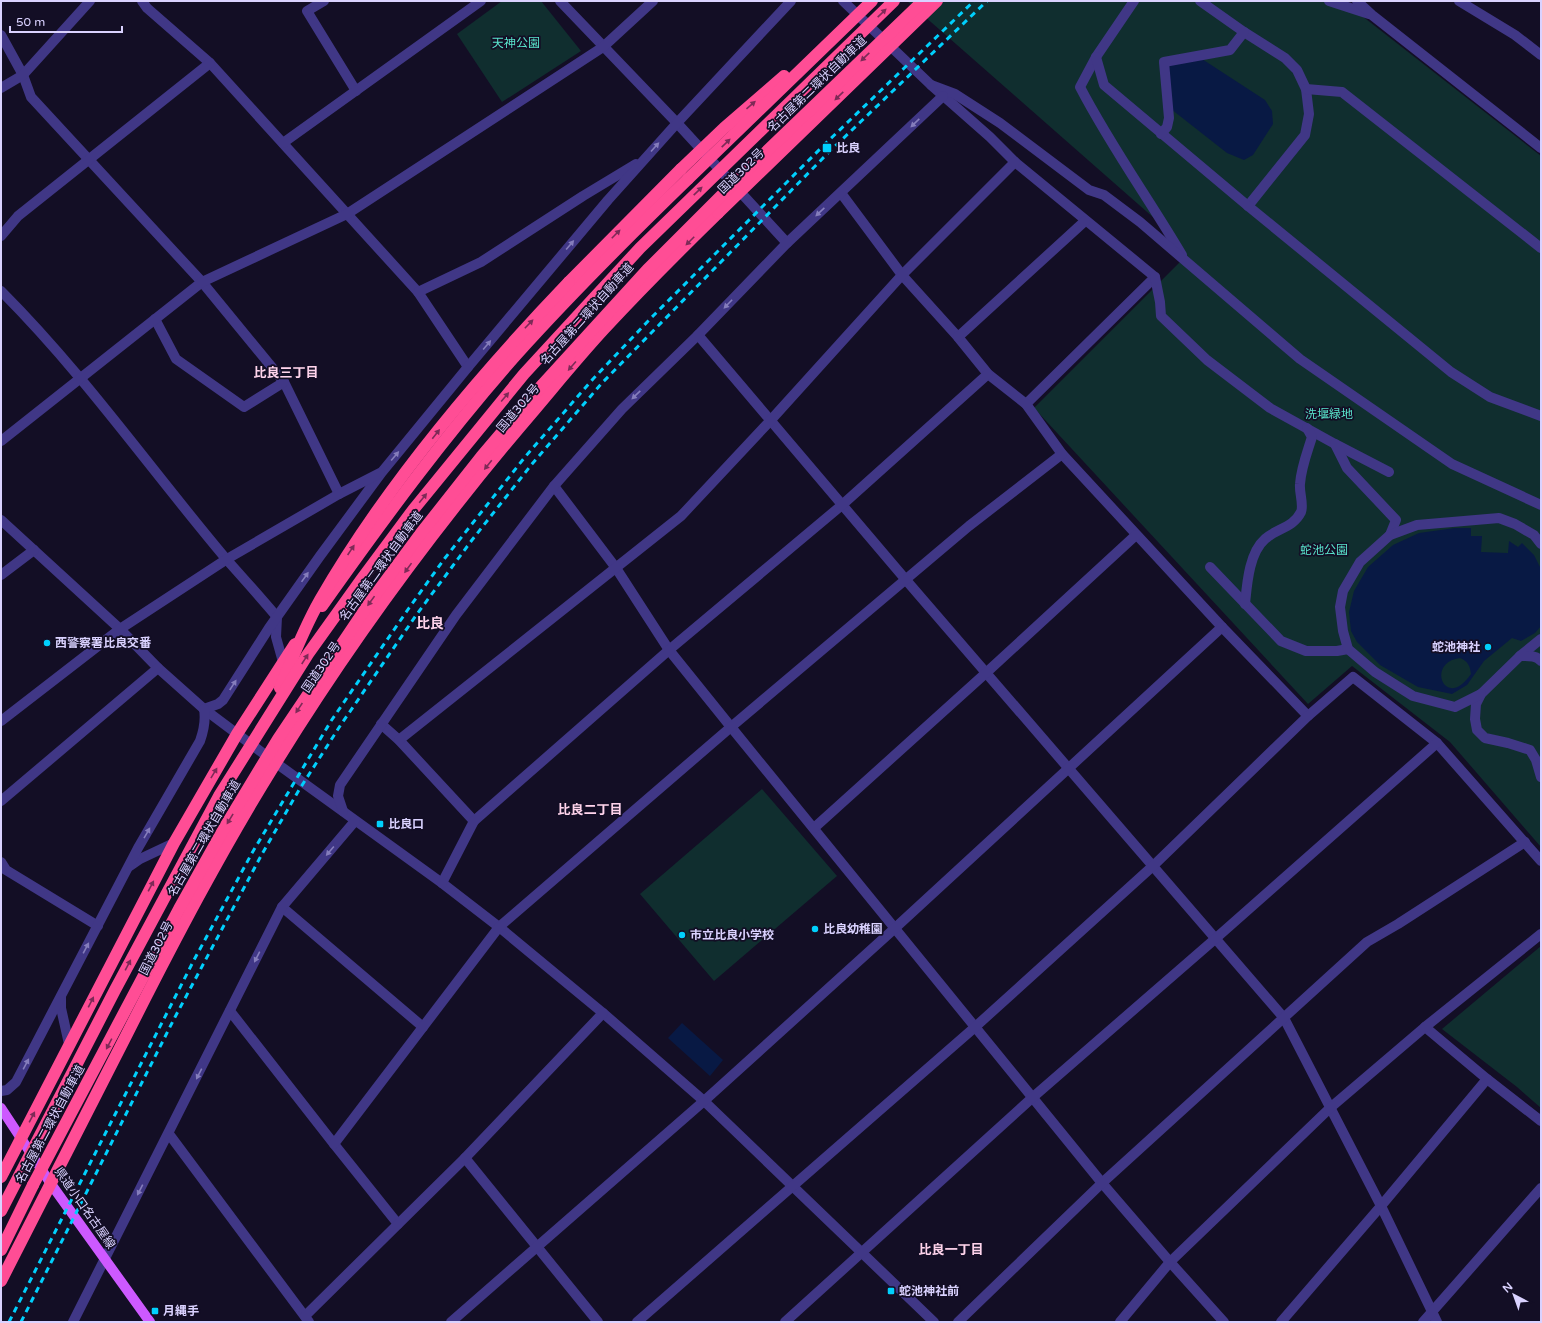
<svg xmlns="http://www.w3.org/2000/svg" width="1542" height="1323" font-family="'Varela Round','Noto Sans JP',sans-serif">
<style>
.park{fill:#102e2f}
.water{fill:#081944;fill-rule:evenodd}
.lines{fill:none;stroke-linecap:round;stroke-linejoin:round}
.minor{stroke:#403786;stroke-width:10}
.major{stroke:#cd59ff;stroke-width:10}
.highway{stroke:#ff4d95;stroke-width:12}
.rail{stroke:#00d0fd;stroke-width:3;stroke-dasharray:6 5;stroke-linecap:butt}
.highway-bridge{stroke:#ff4d95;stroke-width:12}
.oneway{fill:#7d2a57}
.oneway2{fill:#857dbc}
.poi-dot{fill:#00d0fd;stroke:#130e25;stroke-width:1.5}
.labels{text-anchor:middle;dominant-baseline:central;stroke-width:3.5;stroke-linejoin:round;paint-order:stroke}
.park-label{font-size:12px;fill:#59e4cc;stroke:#130e25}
.street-label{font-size:12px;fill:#dad2ff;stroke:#130e25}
.poi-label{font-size:12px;font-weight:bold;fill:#dad2ff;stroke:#130e25;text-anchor:start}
.neighbourhood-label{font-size:13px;font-weight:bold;fill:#ffd4ec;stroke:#130e25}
.quarter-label{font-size:14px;font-weight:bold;fill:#ffd4ec;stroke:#130e25}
</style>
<rect width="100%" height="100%" fill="#130e25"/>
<g class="park">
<path d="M 502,1 L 541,1 L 581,51 L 502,102 L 457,34 Z"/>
<path d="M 907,1 L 1343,1 L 1541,156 L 1541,847 L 1450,742 L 1352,666 L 1308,704 L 1034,408 L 1183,259 L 1171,233 Z"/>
<path d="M 762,789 L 837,876 L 714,981 L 640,894 Z"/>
<path d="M 1541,946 L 1541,1108 L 1517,1087 L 1442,1029 Z"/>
</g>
<g class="water">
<path d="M 1202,59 L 1265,100 L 1272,111 L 1273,124 L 1253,155 L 1244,160 L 1227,153 L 1171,109 L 1165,64 Z"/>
<path d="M 1455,528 L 1471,528 L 1471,536 L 1482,536 L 1481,552 L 1508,553 L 1509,541 L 1518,547 L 1522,543 L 1534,555 L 1541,569 L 1541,626 L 1535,633 L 1521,641 L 1512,638 L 1484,661 L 1467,685 L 1452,694 L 1418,687 L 1380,665 L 1357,642 L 1351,631 L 1349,612 L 1354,591 L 1368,567 L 1393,545 L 1419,533 ZM 1460,658 C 1468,661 1470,666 1471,674 C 1445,712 1425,662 1460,658 Z"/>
<path d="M 682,1023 L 723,1060 L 710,1076 L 668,1038 Z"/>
</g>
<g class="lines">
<g class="minor">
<path d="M 142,1 L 147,8 L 210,63 L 418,292 L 468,367"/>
<path d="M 324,1 L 307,11 L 356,91"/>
<path d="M 560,1 L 677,123 L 787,243"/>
<path d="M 843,1 L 931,85 L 990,137 L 1015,162 L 1155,277 L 1026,404"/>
<path d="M 1134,1 L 1096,57 L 1080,87 C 1110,145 1149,199 1182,255"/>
<path d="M 1200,1 L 1244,32 L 1285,58 L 1297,70 L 1306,89 L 1309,114 L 1305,135 L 1248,206"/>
<path d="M 1329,1 L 1369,14"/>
<path d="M 1357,1 L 1372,15 L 1541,148"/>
<path d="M 1459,1 L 1515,35 L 1541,55"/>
<path d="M 1,35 L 23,75 L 31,97 L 202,282 L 284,382 L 339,494"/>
<path d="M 1096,57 L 1104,85 L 1248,206 L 1451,372 L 1490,397 L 1541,416"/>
<path d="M 931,85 L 955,94 L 1000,123 L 1089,190 L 1104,195 L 1140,222 L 1300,359 L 1452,464 L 1541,505"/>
<path d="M 1,88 L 23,75 L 90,1"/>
<path d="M 1306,89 L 1342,92 L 1541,248"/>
<path d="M 1161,134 L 1167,127 L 1169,118 L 1164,62 L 1230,50 L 1244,32"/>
<path d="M 283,143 L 481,1"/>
<path d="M 841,193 L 902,275 L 958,337 L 988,374 L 1026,404 L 1062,454 L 1222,627 L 1308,716"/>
<path d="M 1,236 L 18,216 L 210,63"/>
<path d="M 1155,277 L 1160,302 L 1161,316 L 1207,360 L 1270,408 L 1335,444 L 1389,472"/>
<path d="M 1,291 C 84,374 151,470 227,560 C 244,579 261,598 277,617 L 276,637 L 283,662"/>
<path d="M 418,292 L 481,262 L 583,196 L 636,164"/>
<path d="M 155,319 L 176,359 L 244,407 L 284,382"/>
<path d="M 698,335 L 906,580 L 1284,1018 L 1381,1206 L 1437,1322"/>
<path d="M 958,337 L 1085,221"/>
<path d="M 1,441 L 202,282 L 347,214 L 603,47 L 653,1"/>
<path d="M 1335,444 L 1347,468 L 1396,520 L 1390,535"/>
<path d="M 554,486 L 616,568 L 669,650 L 731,727 L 1102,1183 L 1170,1262 L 1224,1322"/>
<path d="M 1,520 L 120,629 L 158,668 L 204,709 L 276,763 L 442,883 L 499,927 L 603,1013 L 704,1101 L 934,1322"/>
<path d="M 1210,567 L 1281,641 L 1306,651 L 1337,651 L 1348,649"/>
<path d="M 1,575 L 34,550"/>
<path d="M 1245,604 C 1247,584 1249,553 1265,539 C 1277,528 1293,528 1301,512 C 1304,505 1299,492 1300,484 C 1301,468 1307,453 1312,437 L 1307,428"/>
<path d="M 1520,656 L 1541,639"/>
<path d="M 1541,661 C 1536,655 1528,656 1520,656 L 1481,694 L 1476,704 L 1475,719 L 1477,730 L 1485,738 L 1508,743 L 1530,750 L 1536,760 L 1541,777"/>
<path d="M 1481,694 L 1455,707 L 1413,696 L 1375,672 L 1348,649 L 1343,631 L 1340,607 L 1343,591 L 1360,562 L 1390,535 L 1417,525 L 1499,518 L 1515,524 L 1534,535 L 1541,544"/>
<path d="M 204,709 L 218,704 L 223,700 L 269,628 L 320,556 L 382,472 L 468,367 L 608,200 L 677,123 L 791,1"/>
<path d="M 1,721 L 120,629 L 227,559 L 339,494 L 380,473"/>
<path d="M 381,724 L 399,740 L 474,821"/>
<path d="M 399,740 L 681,516 L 770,421 L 902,275 L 1015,162"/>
<path d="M 1,801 L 158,668"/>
<path d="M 343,811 L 338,796 L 340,785 L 456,615 L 554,486 L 622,409 L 698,335 L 787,243 L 943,96"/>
<path d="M 814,828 L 987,672 L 1136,535"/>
<path d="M 1,862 L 6,870 L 98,926"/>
<path d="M 130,866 L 140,859 L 174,843"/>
<path d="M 442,883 L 474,821 L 669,650 L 842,505 L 988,374"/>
<path d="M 282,907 L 423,1027"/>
<path d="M 61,997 L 61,1008 L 69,1044"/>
<path d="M 230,1011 L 334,1144 L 398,1224"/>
<path d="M 1425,1027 L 1487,1079 L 1541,1121"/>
<path d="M 1,1091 L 7,1090 L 16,1082 L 138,848 L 200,741 C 204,730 206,721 204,709"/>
<path d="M 169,1134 L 309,1322"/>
<path d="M 334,1144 L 499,927 L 731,727 L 969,526 L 1062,454"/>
<path d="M 465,1158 L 598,1322"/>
<path d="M 305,1316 L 465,1158 L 603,1013"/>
<path d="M 73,1322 L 282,907 L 355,821"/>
<path d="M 451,1322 L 704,1101 L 894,929 L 1222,627"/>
<path d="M 637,1322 L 974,1028 L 1154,865 L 1308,716 L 1353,677 L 1437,743 L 1541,861"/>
<path d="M 785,1322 L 1032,1098 L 1215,939 L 1437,743"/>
<path d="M 958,1322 L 1102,1183 L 1367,942 L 1398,924 L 1525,842"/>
<path d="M 1120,1322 L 1170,1262 L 1330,1108 L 1425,1027 L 1541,934"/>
<path d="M 1281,1322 L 1381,1206 L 1487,1079"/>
<path d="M 1423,1322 L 1541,1188"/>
</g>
<path class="major" d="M 1,1108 L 51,1184 L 150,1322"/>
<g class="highway">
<path d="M 569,282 L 681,169"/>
<path d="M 322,606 C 383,520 446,434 516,355 C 571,294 629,236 688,179"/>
<path d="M 1,1177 L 174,843 L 237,734 L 295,644"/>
<path d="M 1,1250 L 33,1185"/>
<path d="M 1,1281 C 43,1198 86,1115 128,1032 C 174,941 221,851 275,764 C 352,639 440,520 536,408 C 558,382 580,355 604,329 C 641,289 679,251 718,213"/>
</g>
<g class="rail">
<path d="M 9,1322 L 194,960 L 252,853 L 331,721 L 409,608 L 445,558 L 525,457 L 593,379 L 651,318 L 824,145 L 974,1"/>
<path d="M 21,1322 L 174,1019 L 262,854 L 299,790 L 340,726 L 417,614 L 472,540 L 532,464 L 602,383 L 829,152 L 987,1"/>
</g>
<g class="highway-bridge">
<path d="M 681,169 L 724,128 L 784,76"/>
<path d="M 688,179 L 872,1"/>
<path d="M 718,213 L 937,1"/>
<path d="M 280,688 C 292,659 304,628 320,600 C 386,485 478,377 569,282"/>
<path d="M 33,1185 L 179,909 L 226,825 L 278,739 L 325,669 L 370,602 L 421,533 L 481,457 L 543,384 L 647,270 L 739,178 L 923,1"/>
<path d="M 1,1211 L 115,990 L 219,796 L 308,654 L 361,580 L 413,510 L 524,374 L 640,248 L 894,1"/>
</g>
</g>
<defs><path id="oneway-solid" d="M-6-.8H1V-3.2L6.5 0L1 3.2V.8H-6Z"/></defs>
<g class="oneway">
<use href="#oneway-solid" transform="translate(882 13) rotate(-44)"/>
<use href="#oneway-solid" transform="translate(865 57) rotate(136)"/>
<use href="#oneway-solid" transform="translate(839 96) rotate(136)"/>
<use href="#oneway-solid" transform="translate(751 105) rotate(-41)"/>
<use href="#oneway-solid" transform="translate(726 143) rotate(-44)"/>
<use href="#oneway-solid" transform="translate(698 191) rotate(-44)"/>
<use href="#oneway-solid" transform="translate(616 234) rotate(-45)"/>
<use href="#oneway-solid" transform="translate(690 241) rotate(135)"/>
<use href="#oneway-solid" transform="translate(529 324) rotate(-46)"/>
<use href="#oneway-solid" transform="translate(572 366) rotate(131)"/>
<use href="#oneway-solid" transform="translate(505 397) rotate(-50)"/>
<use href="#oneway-solid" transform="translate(436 434) rotate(-52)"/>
<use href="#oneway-solid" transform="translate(488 465) rotate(129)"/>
<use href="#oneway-solid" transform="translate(423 498) rotate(-51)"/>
<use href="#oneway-solid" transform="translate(351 550) rotate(-56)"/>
<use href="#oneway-solid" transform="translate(408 568) rotate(126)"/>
<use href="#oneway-solid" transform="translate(371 601) rotate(126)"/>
<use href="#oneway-solid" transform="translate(305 659) rotate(-57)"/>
<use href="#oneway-solid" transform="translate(299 708) rotate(124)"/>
<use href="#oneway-solid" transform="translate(214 773) rotate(-59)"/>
<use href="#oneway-solid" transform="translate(230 819) rotate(121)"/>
<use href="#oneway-solid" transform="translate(151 886) rotate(-62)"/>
<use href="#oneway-solid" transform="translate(128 965) rotate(-62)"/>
<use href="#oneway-solid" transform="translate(91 1002) rotate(-63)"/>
<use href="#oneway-solid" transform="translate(109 1044) rotate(118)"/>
<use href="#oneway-solid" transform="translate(32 1117) rotate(-62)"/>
</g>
<g class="oneway2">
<use href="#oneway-solid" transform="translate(915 123) rotate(136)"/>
<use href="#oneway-solid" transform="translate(655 147) rotate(-48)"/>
<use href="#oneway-solid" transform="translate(820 212) rotate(137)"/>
<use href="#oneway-solid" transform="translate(570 245) rotate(-50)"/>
<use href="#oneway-solid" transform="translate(728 304) rotate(134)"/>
<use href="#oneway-solid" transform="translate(487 345) rotate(-50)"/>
<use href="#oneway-solid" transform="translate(636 395) rotate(136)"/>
<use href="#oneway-solid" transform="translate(395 456) rotate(-50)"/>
<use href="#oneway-solid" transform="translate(305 577) rotate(-55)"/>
<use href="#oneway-solid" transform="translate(233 685) rotate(-57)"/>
<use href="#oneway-solid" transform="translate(147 833) rotate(-60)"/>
<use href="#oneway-solid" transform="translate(330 851) rotate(130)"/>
<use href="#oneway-solid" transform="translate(86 948) rotate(-62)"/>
<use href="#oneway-solid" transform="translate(257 957) rotate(117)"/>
<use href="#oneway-solid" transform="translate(26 1064) rotate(-62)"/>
<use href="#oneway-solid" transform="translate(199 1074) rotate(117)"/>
<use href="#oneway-solid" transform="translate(140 1190) rotate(117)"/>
</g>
<g class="poi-dot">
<rect x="822" y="143" width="10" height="10" rx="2"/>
<circle cx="47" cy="643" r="4"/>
<circle cx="1488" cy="647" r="4"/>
<rect x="376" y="820" width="8" height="8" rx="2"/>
<circle cx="815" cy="929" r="4"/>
<circle cx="682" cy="935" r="4"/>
<rect x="887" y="1287" width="8" height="8" rx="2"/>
<rect x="151" y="1307" width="8" height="8" rx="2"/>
</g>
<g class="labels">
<g class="park-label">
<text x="516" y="43">天神公園</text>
<text x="1329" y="414">洗堰緑地</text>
<text x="1324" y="550">蛇池公園</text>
</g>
<g class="street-label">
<text transform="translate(817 84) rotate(-44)">名古屋第二環状自動車道</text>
<text transform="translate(741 171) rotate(-44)">国道302号</text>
<text transform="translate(587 314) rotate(-48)">名古屋第二環状自動車道</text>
<text transform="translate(518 408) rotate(-50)">国道302号</text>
<text transform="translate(381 566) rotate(-54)">名古屋第二環状自動車道</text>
<text transform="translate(321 667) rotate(-56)">国道302号</text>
<text transform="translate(204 838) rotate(-60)">名古屋第二環状自動車道</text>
<text transform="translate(156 948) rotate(-63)">国道302号</text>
<text transform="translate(50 1124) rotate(-62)">名古屋第二環状自動車道</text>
<text transform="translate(85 1208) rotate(55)">県道小口名古屋線</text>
</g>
<g class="poi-label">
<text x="836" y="148">比良</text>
<text x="55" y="643">西警察署比良交番</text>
<text x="1480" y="647" text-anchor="end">蛇池神社</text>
<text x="388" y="824">比良口</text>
<text x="823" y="929">比良幼稚園</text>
<text x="690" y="935">市立比良小学校</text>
<text x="899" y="1291">蛇池神社前</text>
<text x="163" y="1311">月縄手</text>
</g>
<g class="neighbourhood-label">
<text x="286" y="373">比良三丁目</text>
<text x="590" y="810">比良二丁目</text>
<text x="951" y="1250">比良一丁目</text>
</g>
<g class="quarter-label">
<text x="430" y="623">比良</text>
</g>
</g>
<rect width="1542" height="1323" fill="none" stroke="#dad2ff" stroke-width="4"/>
<g transform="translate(1514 1295) rotate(319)" stroke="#130e25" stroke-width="3" paint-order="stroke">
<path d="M0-3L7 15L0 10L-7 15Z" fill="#dad2ff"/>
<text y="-6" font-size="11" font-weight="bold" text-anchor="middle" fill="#dad2ff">N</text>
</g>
<path d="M10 26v6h112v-6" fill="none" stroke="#dad2ff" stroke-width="2"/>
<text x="16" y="26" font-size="12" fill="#dad2ff" stroke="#130e25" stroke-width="3" paint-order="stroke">50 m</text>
</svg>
